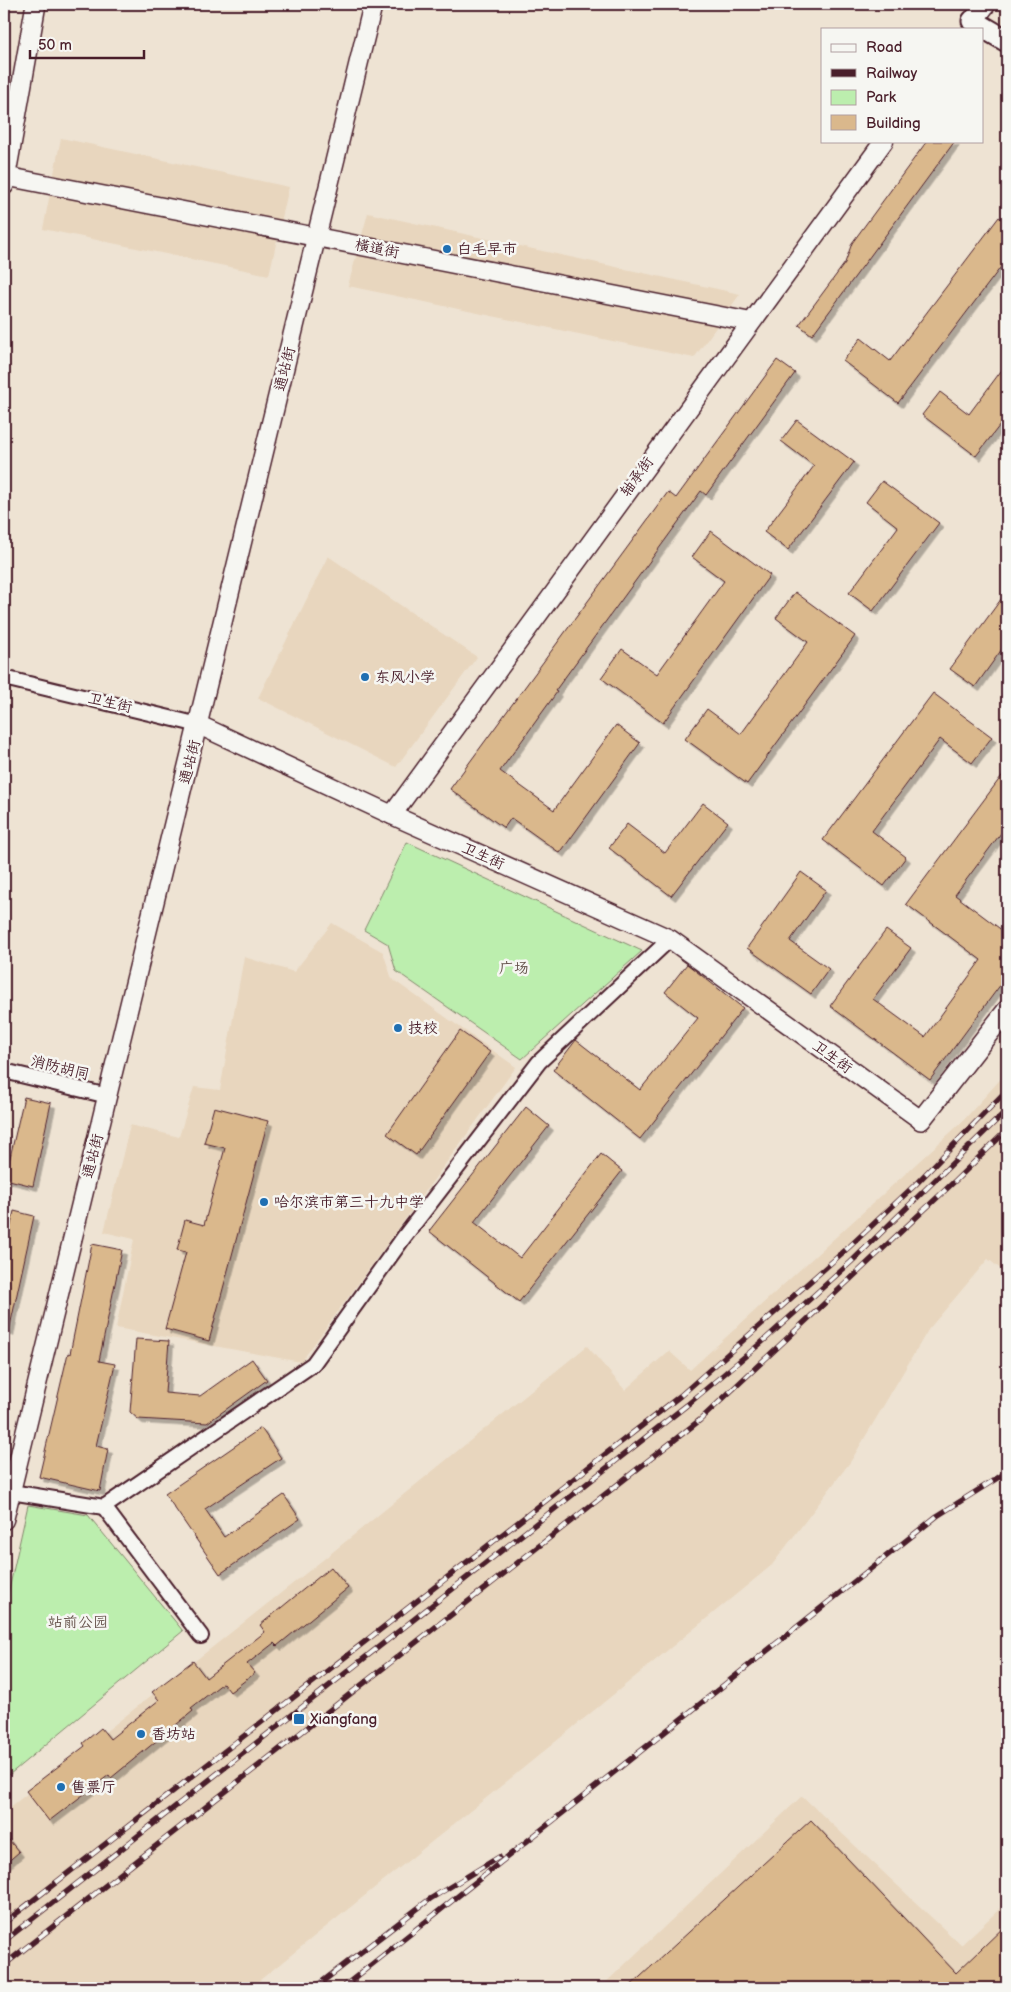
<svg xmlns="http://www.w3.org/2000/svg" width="1011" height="1992" font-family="'Balsamiq Sans','LXGW WenKai TC',sans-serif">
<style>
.built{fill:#e8d6be}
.green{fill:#bceeae;stroke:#83866c}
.building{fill:#dab88c;stroke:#4a1f2b;filter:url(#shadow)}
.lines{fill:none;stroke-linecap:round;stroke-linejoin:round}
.minor-casing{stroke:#4a1f2b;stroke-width:18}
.tertiary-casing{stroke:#4a1f2b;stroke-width:21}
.secondary-casing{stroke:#4a1f2b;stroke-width:22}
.primary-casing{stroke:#4a1f2b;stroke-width:25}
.minor{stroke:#f6f6f2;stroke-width:14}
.tertiary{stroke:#f6f6f2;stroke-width:18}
.secondary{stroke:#f6f6f2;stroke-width:19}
.primary{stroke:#f6f6f2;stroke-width:21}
.rail-casing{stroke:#4a1f2b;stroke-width:5.5}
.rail{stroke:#f6f6f2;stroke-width:4;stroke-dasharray:11;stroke-linecap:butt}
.poi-dot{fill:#1f6fb2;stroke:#f6f6f2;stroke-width:2}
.labels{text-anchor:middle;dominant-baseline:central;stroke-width:5;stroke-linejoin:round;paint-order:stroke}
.street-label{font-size:15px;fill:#4a1f2b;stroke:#f6f6f2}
.poi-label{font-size:15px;fill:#4a1f2b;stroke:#f6f6f2;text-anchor:start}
.park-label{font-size:15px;fill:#66534c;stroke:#f6f6f2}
</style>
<defs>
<filter id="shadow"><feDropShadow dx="4.5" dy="4.5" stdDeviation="0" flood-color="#0004"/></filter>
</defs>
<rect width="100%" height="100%" fill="#eee3d3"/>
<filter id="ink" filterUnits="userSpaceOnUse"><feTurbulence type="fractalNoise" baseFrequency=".02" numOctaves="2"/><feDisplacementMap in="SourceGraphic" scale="10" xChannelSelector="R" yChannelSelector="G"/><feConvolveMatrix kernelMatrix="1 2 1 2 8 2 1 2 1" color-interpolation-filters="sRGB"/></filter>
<g filter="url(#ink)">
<g class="built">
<path d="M 61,138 L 289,187 L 269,275 L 43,229 Z"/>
<path d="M 368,213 L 740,294 L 694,358 L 348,286 Z"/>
<path d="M 328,556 L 477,657 L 396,767 L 258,698 Z"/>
<path d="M 332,923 L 383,952 L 392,979 L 516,1067 L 301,1362 L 116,1328 L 134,1239 L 104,1232 L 130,1125 L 179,1137 L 194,1087 L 220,1090 L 244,957 L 294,972 Z"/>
<path d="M 1007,1072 L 1007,1264 L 1002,1270 L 988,1259 L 928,1330 L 851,1461 L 772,1565 L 511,1778 L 250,1988 L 4,1988 L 4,1812 L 329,1555 L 587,1346 L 625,1390 L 669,1351 L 690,1370 L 962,1122 Z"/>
<path d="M 802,1796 L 961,1945 L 1007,1902 L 1007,1988 L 600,1988 Z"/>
</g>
<g class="green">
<path d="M 407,842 L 642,951 L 522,1059 L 396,971 L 388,944 L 364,930 Z"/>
<path d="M 28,1505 L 88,1515 L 183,1631 L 4,1779 L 4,1612 Z"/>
</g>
<g class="building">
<path d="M 927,141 L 955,141 L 812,335 L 799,325 L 845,263 L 852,243 Z"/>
<path d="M 999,217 L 1007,223 L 1007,259 L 898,403 L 843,361 L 861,338 L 890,361 Z"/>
<path d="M 777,360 L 795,373 L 706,495 L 701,491 L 555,691 L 557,692 L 500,771 L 554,810 L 616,725 L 640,743 L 560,853 L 511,818 L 504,828 L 450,789 L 668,492 L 676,498 Z"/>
<path d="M 1007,363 L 1007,416 L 976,456 L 922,415 L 940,392 L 969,414 Z"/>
<path d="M 797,420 L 854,462 L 788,550 L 764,532 L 814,466 L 781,441 Z"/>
<path d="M 882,481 L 939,523 L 873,611 L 849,593 L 898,527 L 866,502 Z"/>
<path d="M 711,531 L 770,575 L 663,723 L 601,678 L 622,649 L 657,674 L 724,581 L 692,557 Z"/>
<path d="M 1007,591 L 1007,642 L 975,687 L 950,669 Z"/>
<path d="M 795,592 L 855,636 L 747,784 L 685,739 L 707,709 L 741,734 L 808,642 L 776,618 Z"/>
<path d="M 933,693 L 992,737 L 972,763 L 940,739 L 872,831 L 906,857 L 884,886 L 823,840 Z"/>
<path d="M 1007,769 L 1007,825 L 955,895 L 1007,934 L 1007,976 L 930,1080 L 830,1006 L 886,930 L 911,948 L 873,999 L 925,1037 L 981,960 L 906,904 Z"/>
<path d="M 703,803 L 728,822 L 671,896 L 609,848 L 627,824 L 665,853 Z"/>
<path d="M 801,872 L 826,890 L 790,941 L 829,969 L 811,994 L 747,948 Z"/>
<path d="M 687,964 L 743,1008 L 640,1139 L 553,1070 L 576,1040 L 640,1090 L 698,1018 L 665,992 Z"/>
<path d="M 460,1031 L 490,1052 L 416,1155 L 387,1134 Z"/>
<path d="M 24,1097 L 51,1103 L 33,1186 L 5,1179 Z"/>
<path d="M 214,1107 L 268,1121 L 209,1341 L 165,1329 L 186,1252 L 177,1250 L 185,1220 L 204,1225 L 225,1148 L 204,1143 Z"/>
<path d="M 526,1107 L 549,1126 L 474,1222 L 520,1258 L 601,1154 L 622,1171 L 519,1302 L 429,1231 Z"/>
<path d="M 14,1211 L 34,1216 L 9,1331 L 4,1331 L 4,1257 Z"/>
<path d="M 92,1244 L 122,1250 L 99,1361 L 115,1364 L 96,1446 L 108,1449 L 100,1491 L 39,1477 L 68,1353 L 70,1354 Z"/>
<path d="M 136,1339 L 169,1341 L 165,1393 L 200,1396 L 252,1359 L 267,1380 L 207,1423 L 138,1419 L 130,1412 Z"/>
<path d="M 261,1428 L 281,1458 L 205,1509 L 224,1537 L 284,1495 L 300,1519 L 220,1574 L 165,1494 Z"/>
<path d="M 331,1567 L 348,1588 L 277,1646 L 274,1643 L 247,1664 L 255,1673 L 230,1692 L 223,1683 L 191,1708 L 193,1711 L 111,1778 L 109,1775 L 49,1821 L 26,1791 L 85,1746 L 83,1743 L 101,1728 L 110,1739 L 159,1700 L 152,1692 L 193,1661 L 206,1678 L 265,1632 L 260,1625 Z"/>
<path d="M 811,1820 L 956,1973 L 1007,1924 L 1007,1988 L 628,1988 Z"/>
<path d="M 4,1834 L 19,1852 L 4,1865 Z"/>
</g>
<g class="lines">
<g class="minor-casing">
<g id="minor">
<path d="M 4,678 L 199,725"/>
<path d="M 4,1071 L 108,1096"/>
<path d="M 11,1492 L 104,1507 L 313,1364 L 404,1237 L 539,1062 L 670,939"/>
<path d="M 104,1507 L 201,1636"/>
</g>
</g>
<g class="tertiary-casing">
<g id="tertiary">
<path d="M 4,176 L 751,322"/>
<path d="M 199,725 L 392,815 L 670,939 L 921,1120"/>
<path d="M 392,815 L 884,141"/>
<path d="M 4,1520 L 373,4"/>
</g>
</g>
<g class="secondary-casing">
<g id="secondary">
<path d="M 973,21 L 986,4"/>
<path d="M 4,185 L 36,4"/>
<path d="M 921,1120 L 1007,1010"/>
</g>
</g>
<g class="primary-casing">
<path id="primary" d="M 973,21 L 1007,41"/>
</g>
<use href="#minor" class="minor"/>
<use href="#tertiary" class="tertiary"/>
<use href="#secondary" class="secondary"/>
<use href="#primary" class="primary"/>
<g class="rail-casing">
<g id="rail">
<path d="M 4,1923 L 680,1396 L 849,1247 L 915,1185 L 1007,1090"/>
<path d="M 4,1941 L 687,1405 L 761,1343 L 851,1262 L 1007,1110"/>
<path d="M 4,1965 L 700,1420 L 956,1180 L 1007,1130"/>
<path d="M 314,1988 L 430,1899 L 499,1857"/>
<path d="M 342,1988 L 937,1516 L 1007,1472"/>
</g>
</g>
<use href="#rail" class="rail"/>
</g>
</g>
<g class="poi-dot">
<circle cx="447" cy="249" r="5"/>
<circle cx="365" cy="677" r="5"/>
<circle cx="398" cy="1028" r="5"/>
<circle cx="264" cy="1202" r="5"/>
<rect x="293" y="1713" width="12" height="12" rx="2.5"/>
<circle cx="141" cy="1734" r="5"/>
<circle cx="61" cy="1787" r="5"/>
</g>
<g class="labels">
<g class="street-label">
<text transform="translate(377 249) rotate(11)">横道街</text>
<text transform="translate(285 369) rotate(-76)">通站街</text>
<text transform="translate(637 477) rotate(-54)">轴承街</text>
<text transform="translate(110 703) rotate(13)">卫生街</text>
<text transform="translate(190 762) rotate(-76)">通站街</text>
<text transform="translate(483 856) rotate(24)">卫生街</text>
<text transform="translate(832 1057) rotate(36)">卫生街</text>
<text transform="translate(60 1068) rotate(14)">消防胡同</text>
<text transform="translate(93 1156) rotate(-76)">通站街</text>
</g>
<g class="poi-label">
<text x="457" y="249">白毛早市</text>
<text x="375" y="677">东风小学</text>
<text x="408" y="1028">技校</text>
<text x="274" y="1202">哈尔滨市第三十九中学</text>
<text x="310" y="1719">Xiangfang</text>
<text x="151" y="1734">香坊站</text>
<text x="71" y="1787">售票厅</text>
</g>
<g class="park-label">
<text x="514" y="968">广场</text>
<text x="78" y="1622">站前公园</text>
</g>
</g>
<rect width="1011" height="1992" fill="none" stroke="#f6f6f2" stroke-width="20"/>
<rect x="10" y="10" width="991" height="1972" fill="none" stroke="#4a1f2b" stroke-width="2" filter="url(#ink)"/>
<rect x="821" y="28" width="162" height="115" fill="#f6f6f2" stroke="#b1a0a2"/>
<rect x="831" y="44" width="25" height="8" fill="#f6f6f2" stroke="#b1a0a2"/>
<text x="866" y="52" font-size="15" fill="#4a1f2b">Road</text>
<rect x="831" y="69" width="25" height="8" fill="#4a1f2b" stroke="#b1a0a2"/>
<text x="866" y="78" font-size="15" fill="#4a1f2b">Railway</text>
<rect x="831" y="90" width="25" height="15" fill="#bceeae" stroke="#b1a0a2"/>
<text x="866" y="102" font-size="15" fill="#4a1f2b">Park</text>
<rect x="831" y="115" width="25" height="15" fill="#dab88c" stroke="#b1a0a2"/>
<text x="866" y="128" font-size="15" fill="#4a1f2b">Building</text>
<path d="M30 50v8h114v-8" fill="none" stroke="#4a1f2b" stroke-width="2.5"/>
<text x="38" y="50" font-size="15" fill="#4a1f2b" stroke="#f6f6f2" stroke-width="4" paint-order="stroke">50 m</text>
</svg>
